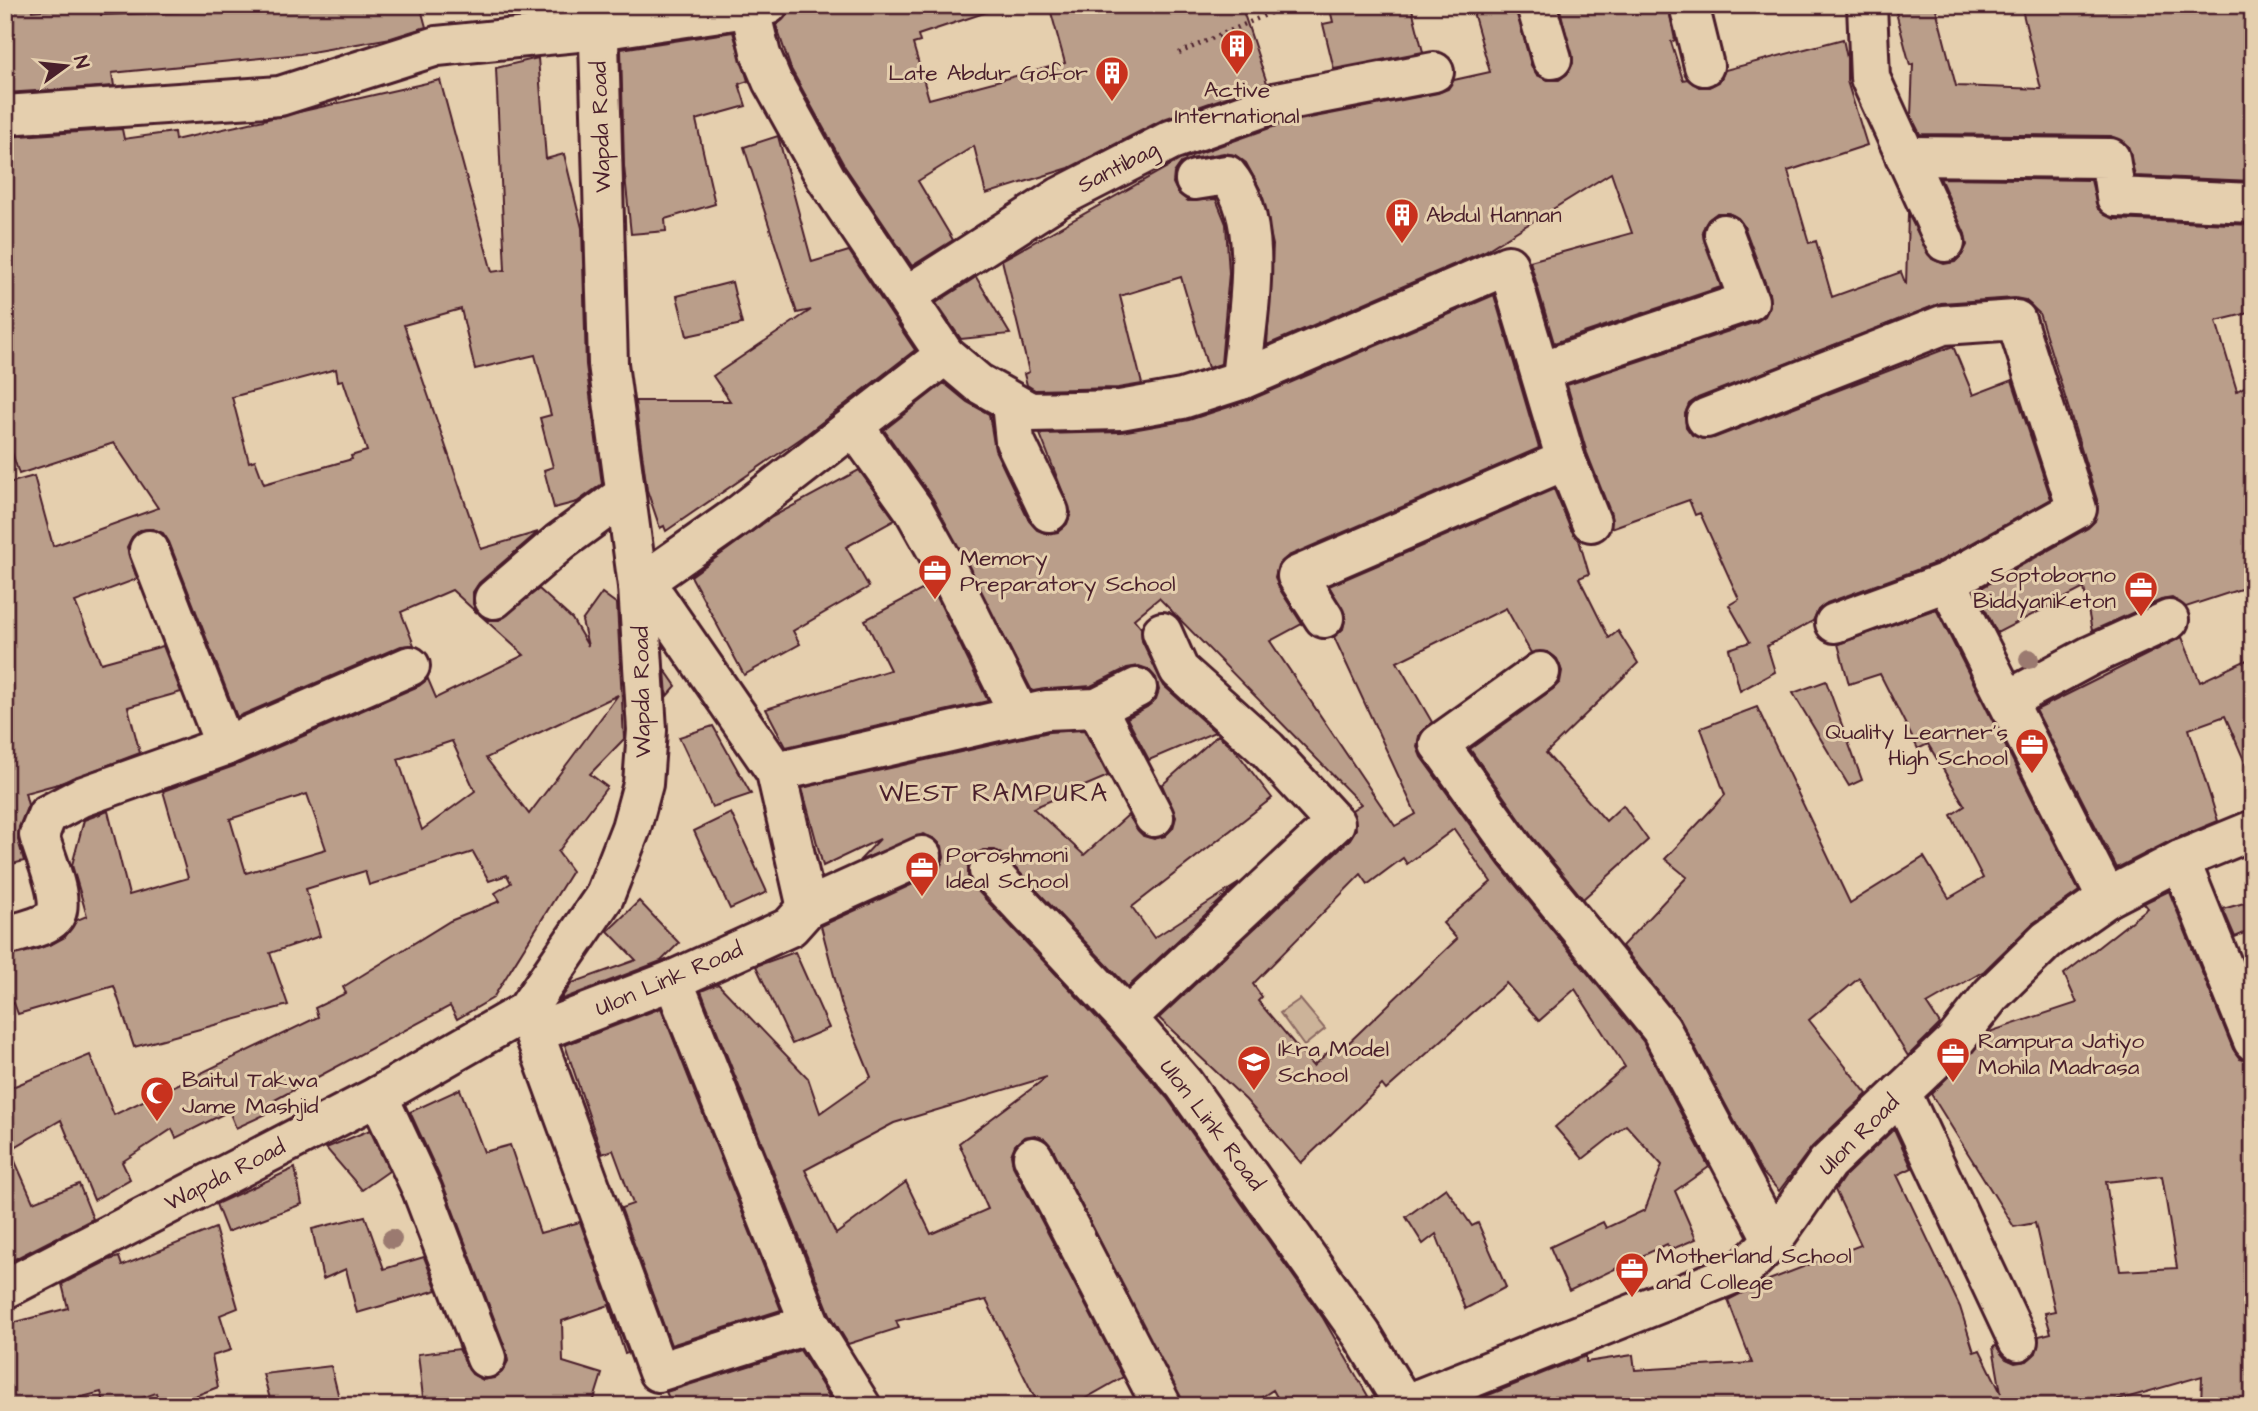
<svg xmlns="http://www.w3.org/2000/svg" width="2258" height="1411" font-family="'Architects Daughter',sans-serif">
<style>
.green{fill:#ccb399;stroke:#8b6962;stroke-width:2}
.building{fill:#ba9e8a;stroke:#4a1f2b;stroke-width:2;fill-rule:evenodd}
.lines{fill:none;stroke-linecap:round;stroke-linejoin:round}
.minor-casing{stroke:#4a1f2b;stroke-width:44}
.path{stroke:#4a1f2b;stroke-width:4.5;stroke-dasharray:2 5;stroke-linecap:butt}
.minor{stroke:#e5cfae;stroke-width:38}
.tree{fill:#9b7a6f}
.labels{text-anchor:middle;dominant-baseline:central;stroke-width:6;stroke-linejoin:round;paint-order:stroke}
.poi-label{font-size:23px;fill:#4a1f2b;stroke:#e5cfae;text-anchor:start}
.street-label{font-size:23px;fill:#4a1f2b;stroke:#e5cfae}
.quarter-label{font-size:26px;letter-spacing:2px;fill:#4a1f2b;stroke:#e5cfae}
</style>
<rect width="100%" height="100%" fill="#e5cfae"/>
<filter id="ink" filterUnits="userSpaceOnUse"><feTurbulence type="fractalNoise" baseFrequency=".0143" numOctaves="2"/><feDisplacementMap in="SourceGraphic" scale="14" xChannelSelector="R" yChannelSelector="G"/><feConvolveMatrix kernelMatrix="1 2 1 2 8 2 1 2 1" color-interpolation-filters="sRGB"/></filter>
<g filter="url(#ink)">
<path class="green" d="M 1300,999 L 1325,1029 L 1304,1046 L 1280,1013 Z"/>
<g class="building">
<path d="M 5,5 L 31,5 L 32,11 L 100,5 L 101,15 L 179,12 L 178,5 L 420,5 L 426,27 L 391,38 L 300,54 L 112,73 L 114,86 L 5,93 Z"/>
<path d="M 789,5 L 989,5 L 990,11 L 918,35 L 920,42 L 913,44 L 929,99 L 1065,63 L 1049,5 L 1241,5 L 1267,83 L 1164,119 L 1069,168 L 986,194 L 974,146 L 918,181 L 953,240 L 912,266 L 845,167 L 791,69 L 776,25 L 788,14 Z"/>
<path d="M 1329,5 L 1411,5 L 1423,52 L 1334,69 L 1323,24 L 1333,22 Z"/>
<path d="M 1471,5 L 1515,5 L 1531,65 L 1537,75 L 1548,80 L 1559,80 L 1567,74 L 1573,63 L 1559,5 L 1668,5 L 1675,40 L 1671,42 L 1683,80 L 1687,79 L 1699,87 L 1709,87 L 1719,82 L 1725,70 L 1843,39 L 1847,58 L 1847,81 L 1867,145 L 1788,171 L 1809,243 L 1816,241 L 1832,297 L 1901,272 L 1906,285 L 1908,214 L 1932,259 L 1944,264 L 1955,262 L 1962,255 L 1967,245 L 1965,234 L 1940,178 L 2091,180 L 2098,209 L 2114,219 L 2253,225 L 2253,312 L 2216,321 L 2237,391 L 2253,382 L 2253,585 L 2186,607 L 2172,598 L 2161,600 L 2092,631 L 2084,588 L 1997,633 L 1976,591 L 2088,528 L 2095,521 L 2098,503 L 2039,313 L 2025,300 L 2015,298 L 1941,303 L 1698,398 L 1689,404 L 1685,414 L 1686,427 L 1692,435 L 1702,439 L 1714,438 L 1953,346 L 1973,395 L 2012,380 L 2051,499 L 1938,562 L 1827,603 L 1818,610 L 1813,621 L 1767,646 L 1775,672 L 1740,691 L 1729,649 L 1750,642 L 1729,605 L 1739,599 L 1700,513 L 1695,515 L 1689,500 L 1611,528 L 1611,514 L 1587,453 L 1567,385 L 1756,322 L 1765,316 L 1770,306 L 1769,293 L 1744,226 L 1738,218 L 1728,213 L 1717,213 L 1708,220 L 1702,231 L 1721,287 L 1554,343 L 1530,261 L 1632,233 L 1611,173 L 1485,251 L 1267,345 L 1273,245 L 1260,189 L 1246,163 L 1235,155 L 1224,153 L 1191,159 L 1181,163 L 1174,173 L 1173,183 L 1178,193 L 1188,201 L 1216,199 L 1226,224 L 1229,273 L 1221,364 L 1208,368 L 1181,277 L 1120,296 L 1142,384 L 1118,388 L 1035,390 L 1027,385 L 1024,374 L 1029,372 L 1002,260 L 1180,160 L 1284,123 L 1438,93 L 1448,89 L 1454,80 L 1490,72 Z"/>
<path d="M 1894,5 L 1935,5 L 1956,86 L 2041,89 L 2021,5 L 2091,5 L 2125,10 L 2125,5 L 2253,5 L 2253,181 L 2135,176 L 2128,146 L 2111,136 L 1920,134 L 1911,116 L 1913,64 L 1910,65 Z"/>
<path d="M 733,32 L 748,81 L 739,84 L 746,106 L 696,120 L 715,204 L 665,219 L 666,231 L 631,234 L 624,166 L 621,49 Z"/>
<path d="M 538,58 L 546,159 L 564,154 L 582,228 L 586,365 L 602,484 L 577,502 L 554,508 L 544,470 L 553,467 L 540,418 L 551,415 L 535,355 L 475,369 L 461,309 L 404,325 L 481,549 L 538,532 L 479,583 L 473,592 L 473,604 L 477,613 L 452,590 L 401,612 L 414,645 L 401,646 L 237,717 L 169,542 L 163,533 L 153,529 L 140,530 L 132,537 L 127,547 L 137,579 L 75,602 L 101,663 L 163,646 L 181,692 L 128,707 L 140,753 L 58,784 L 25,793 L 28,805 L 19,827 L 18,840 L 24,861 L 5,866 L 5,484 L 34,476 L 53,546 L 158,508 L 114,443 L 19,474 L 5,431 L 5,137 L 122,129 L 124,139 L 174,132 L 175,140 L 440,80 L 492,272 L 505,270 L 496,68 ZM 336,369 L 338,381 L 343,380 L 367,451 L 351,456 L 352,459 L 264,484 L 255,460 L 249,462 L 232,397 Z"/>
<path d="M 778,136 L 812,262 L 849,251 L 915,350 L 803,437 L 666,531 L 664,526 L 660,528 L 647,490 L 635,401 L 730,401 L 713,376 L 811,310 L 797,313 L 744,147 Z"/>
<path d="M 976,277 L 1010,334 L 961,339 L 936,303 Z"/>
<path d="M 732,282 L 742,324 L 687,336 L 677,296 Z"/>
<path d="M 1494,295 L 1539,448 L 1288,556 L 1278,565 L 1275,577 L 1279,588 L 1302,624 L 1270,641 L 1395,826 L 1416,814 L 1334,637 L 1343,629 L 1346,616 L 1329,586 L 1554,489 L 1571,530 L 1579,540 L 1589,574 L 1579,578 L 1609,638 L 1618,631 L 1638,663 L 1546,753 L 1606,821 L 1623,805 L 1648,840 L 1583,899 L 1533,838 L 1470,749 L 1553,689 L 1560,682 L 1562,671 L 1557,659 L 1548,652 L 1531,653 L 1506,608 L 1397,662 L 1432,722 L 1419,736 L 1417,747 L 1421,757 L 1499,865 L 1643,1041 L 1709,1167 L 1675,1191 L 1696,1239 L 1670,1250 L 1667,1244 L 1569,1291 L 1550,1247 L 1603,1222 L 1606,1228 L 1645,1210 L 1662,1165 L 1626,1125 L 1583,1159 L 1555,1127 L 1625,1067 L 1575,989 L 1539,1021 L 1506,983 L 1386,1090 L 1382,1085 L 1301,1163 L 1246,1100 L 1159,1018 L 1350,839 L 1356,829 L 1352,810 L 1361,804 L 1159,598 L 1134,619 L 1141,628 L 1142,641 L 1164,686 L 1215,732 L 1149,760 L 1127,718 L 1147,707 L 1156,699 L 1159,690 L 1156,678 L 1148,669 L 1139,666 L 1127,668 L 1091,686 L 1032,691 L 933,499 L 884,430 L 944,383 L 967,402 L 989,414 L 995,450 L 1029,521 L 1037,530 L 1047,534 L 1058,532 L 1067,524 L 1071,513 L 1040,434 L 1121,432 L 1189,420 L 1250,400 ZM 1454,829 L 1491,882 L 1443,923 L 1457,939 L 1340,1051 L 1335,1046 L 1313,1066 L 1258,1001 L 1262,997 L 1253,984 L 1361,874 L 1368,884 L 1403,858 L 1407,864 Z"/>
<path d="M 859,470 L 895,520 L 846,547 L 869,587 L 793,631 L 800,644 L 744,675 L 691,576 L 772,517 Z"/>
<path d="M 931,585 L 988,701 L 786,747 L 766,709 L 890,670 L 865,620 Z"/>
<path d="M 539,589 L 572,619 L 588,646 L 582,621 L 602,593 L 617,604 L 624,739 L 590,774 L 607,787 L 558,852 L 572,871 L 493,998 L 457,1019 L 450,1006 L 273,1101 L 277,1109 L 236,1128 L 229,1111 L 176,1138 L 172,1129 L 122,1162 L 130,1179 L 94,1200 L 61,1120 L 10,1150 L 33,1202 L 79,1184 L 93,1219 L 5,1264 L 5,1090 L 90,1055 L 114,1115 L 318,1017 L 315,1008 L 346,993 L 343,987 L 450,921 L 500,901 L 495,893 L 511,883 L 507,875 L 489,881 L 473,852 L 369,885 L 365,871 L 306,889 L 320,936 L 270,953 L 288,1005 L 134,1047 L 114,986 L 18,1014 L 14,1003 L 5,1007 L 5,957 L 52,944 L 65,937 L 77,920 L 87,916 L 72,865 L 84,820 L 108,811 L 129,895 L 188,878 L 163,791 L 234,766 L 419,686 L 428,679 L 436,698 L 524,655 L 479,614 L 487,620 L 499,620 ZM 618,695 L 570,760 L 529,814 L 486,758 ZM 452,741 L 475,791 L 422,830 L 398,759 ZM 307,794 L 326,849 L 246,873 L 230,819 Z"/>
<path d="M 1936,609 L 2079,891 L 2032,924 L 1984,971 L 1927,1004 L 1940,1024 L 1908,1056 L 1859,978 L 1809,1020 L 1867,1094 L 1812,1147 L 1779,1191 L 1761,1171 L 1680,1019 L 1622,946 L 1687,877 L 1665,859 L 1725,795 L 1701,728 L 1757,707 L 1850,903 L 1924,857 L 1949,898 L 1983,878 L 1951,815 L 1965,806 L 1928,744 L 1918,749 L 1880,674 L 1849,684 L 1838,644 Z"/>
<path d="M 2182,637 L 2200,682 L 2253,657 L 2253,781 L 2225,716 L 2189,729 L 2218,821 L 2170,841 L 2117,868 L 2036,710 Z"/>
<path d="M 665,670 L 676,686 L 667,696 Z"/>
<path d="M 1826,681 L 1862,780 L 1849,786 L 1793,693 Z"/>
<path d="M 713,726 L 751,794 L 712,807 L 679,737 Z"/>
<path d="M 1084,730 L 1108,776 L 1033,808 L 1084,855 L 1128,815 L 1143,836 L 1154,839 L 1165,836 L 1173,828 L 1176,817 L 1162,785 L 1218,735 L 1235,750 L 1272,798 L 1132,907 L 1154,938 L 1239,883 L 1128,987 L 1004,856 L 995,850 L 983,850 L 975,855 L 968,865 L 968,877 L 973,886 L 1111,1033 L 1167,1098 L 1323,1318 L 1368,1396 L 1349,1406 L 1282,1406 L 1273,1390 L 1248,1406 L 1184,1406 L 1052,1147 L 1045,1139 L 1035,1135 L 1024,1137 L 1015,1145 L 1011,1155 L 1013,1166 L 1123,1377 L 1072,1406 L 1039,1406 L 986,1300 L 896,1321 L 899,1328 L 848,1344 L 830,1314 L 701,991 L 718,984 L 808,1078 L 820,1113 L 871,1077 L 842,1006 L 821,926 L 931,876 L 940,868 L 944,857 L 942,846 L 935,839 L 923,834 L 859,861 L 880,839 L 823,866 L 802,788 L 1049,732 ZM 1047,1077 L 959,1143 L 988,1209 L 931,1234 L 906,1182 L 836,1234 L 805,1170 L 894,1123 Z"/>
<path d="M 731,813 L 767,892 L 730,909 L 694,831 Z"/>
<path d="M 2169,891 L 2233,1049 L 2240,1059 L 2253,1062 L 2253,1406 L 2201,1406 L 2202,1376 L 2098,1406 L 1461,1406 L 1586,1356 L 1586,1362 L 1633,1355 L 1635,1370 L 1752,1363 L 1728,1300 L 1761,1283 L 1861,1245 L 1835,1190 L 1844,1177 L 1894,1129 L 1912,1168 L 1897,1175 L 1960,1307 L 1974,1352 L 1980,1350 L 2001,1393 L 1993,1347 L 1996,1346 L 2006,1359 L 2015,1363 L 2027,1361 L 2036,1353 L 2039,1336 L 2051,1333 L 2045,1313 L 2055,1311 L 2035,1223 L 2014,1227 L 1931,1094 L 1992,1031 L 2077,1003 L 2064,974 L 2148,908 L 2144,903 ZM 2162,1176 L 2177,1268 L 2120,1271 L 2106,1182 Z"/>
<path d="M 639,901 L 679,943 L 661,961 L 560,1000 L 572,983 L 636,960 L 608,931 Z"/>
<path d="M 2244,903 L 2252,930 L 2235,937 L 2223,909 Z"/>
<path d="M 795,952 L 829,1028 L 792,1044 L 756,966 Z"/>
<path d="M 661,1008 L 781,1310 L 671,1345 L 621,1208 L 633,1204 L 613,1150 L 602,1154 L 565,1045 Z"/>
<path d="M 460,1089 L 484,1152 L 510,1145 L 540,1233 L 580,1222 L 628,1353 L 625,1354 L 609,1305 L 562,1321 L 563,1362 L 602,1374 L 592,1406 L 424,1406 L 418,1354 L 459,1349 L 472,1374 L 483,1380 L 494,1378 L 502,1372 L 508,1361 L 506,1350 L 442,1182 L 410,1112 Z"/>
<path d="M 370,1130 L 389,1171 L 362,1190 L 326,1148 Z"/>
<path d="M 295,1168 L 302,1204 L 227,1232 L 216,1204 Z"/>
<path d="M 1446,1188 L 1472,1226 L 1478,1223 L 1506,1287 L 1465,1309 L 1436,1234 L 1423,1244 L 1406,1217 Z"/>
<path d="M 365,1216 L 384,1269 L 424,1257 L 437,1290 L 357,1313 L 346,1269 L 323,1279 L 312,1229 Z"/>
<path d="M 215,1228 L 238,1308 L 220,1315 L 231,1350 L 212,1356 L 218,1387 L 169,1406 L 160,1406 L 156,1393 L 119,1406 L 105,1406 L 101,1392 L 49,1406 L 5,1406 L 5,1325 L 68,1308 L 62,1284 L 109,1260 L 119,1257 L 122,1266 Z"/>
<path d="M 800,1350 L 835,1406 L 673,1406 L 666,1392 Z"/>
<path d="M 331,1366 L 341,1406 L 272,1406 L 263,1374 Z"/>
</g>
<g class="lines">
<g class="minor-casing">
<g id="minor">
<path d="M 1536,5 L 1552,59"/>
<path d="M 1689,5 L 1704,66"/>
<path d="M 1867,5 L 1870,78 L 1945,242"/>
<path d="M 750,10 L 761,55 L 772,81 L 826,178 L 945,355 L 978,383 L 1030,412 L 1120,410 L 1182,399 L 1241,380 L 1508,265 L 1566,460 L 1591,522"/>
<path d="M 5,115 L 280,96 L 437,46 L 598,30 L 768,5"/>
<path d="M 1905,156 L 2110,158 L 2116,197 L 2253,203"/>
<path d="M 1195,180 L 1227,175 C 1268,223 1246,321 1241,380"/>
<path d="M 906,296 L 1060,197 L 1171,140 L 1278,102 L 1434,72"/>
<path d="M 1540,371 L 1749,301 L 1724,234"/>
<path d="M 1011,403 L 1015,441 L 1049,512"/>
<path d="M 1706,418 L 1943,325 L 2016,320 L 2077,509 L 1947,582 L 2107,898"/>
<path d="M 854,426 L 914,510 L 946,567 L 1020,716"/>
<path d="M 149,550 L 225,746"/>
<path d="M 494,599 L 560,542 L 624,495"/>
<path d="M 1324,618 L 1297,576 L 1566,460"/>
<path d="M 1835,623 L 1947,582"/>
<path d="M 1540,672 L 1439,744 L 1516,851 L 1661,1029 L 1773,1240"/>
<path d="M 2008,700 L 2090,656 L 2169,620"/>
<path d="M 1097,708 L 1154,817"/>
<path d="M 776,772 L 1046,710 L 1097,708 L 1137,688"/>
<path d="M 2180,860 L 2253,1041"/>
<path d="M 989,871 L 1127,1018 L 1184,1084 L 1362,1335 L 1405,1406"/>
<path d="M 807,908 L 776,772 L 657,599 L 638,586 L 739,515 L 945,355"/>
<path d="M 5,936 C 19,932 41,928 52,919 C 69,906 43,853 39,835 L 47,815 L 81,797 L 225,746 L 410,666"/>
<path d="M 673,980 L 810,1324 L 861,1406"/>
<path d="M 526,1011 L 658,1372 L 810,1324"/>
<path d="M 526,1011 L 541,1023 L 553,1026 L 673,980 L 790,927 L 807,908 L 922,856"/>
<path d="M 1127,1018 L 1335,823 L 1267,749 L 1179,670 L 1162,632"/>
<path d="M 1901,1092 L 2018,1341"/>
<path d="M 378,1096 L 422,1190 L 486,1358"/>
<path d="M 1033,1157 L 1162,1406"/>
<path d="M 5,1289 L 378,1096 L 526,1011 L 604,897 L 631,828 L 643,784 L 647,730 L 638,586 L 608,364 L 598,5"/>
<path d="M 1401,1406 L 1743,1270 L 1773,1240 L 1827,1163 L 1954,1042 L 1991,995 L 2047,940 L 2107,898 L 2180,860 L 2253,830"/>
</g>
</g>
<path class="path" d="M 1179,53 L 1275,11"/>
<use href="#minor" class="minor"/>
</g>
<g class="tree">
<circle cx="2029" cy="659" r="10"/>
<circle cx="392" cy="1239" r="10"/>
</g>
</g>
<defs>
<g id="building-pin" transform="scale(1.75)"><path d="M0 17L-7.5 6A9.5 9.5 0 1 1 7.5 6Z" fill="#c8321e" stroke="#e5cfae"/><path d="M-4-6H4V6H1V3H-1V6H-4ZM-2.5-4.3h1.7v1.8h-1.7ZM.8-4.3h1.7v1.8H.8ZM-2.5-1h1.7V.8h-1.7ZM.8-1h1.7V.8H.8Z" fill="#fff"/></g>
<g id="office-pin" transform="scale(1.75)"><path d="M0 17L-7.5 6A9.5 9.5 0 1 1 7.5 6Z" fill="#c8321e" stroke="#e5cfae"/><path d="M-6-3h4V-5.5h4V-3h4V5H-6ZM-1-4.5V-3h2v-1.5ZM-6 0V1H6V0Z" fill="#fff"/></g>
<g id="school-pin" transform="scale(1.75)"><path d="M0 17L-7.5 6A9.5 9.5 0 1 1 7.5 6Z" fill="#c8321e" stroke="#e5cfae"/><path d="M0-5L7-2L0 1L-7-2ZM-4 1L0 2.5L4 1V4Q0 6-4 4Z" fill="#fff"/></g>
<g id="mosque-pin" transform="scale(1.75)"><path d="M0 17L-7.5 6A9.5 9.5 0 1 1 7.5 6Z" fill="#c8321e" stroke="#e5cfae"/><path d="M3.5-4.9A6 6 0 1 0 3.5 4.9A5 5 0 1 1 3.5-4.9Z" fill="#fff"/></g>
</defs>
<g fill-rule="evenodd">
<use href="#building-pin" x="1237" y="46"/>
<use href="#building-pin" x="1112" y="73"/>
<use href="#building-pin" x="1402" y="215"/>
<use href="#office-pin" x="935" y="571"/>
<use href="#office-pin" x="2141" y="588"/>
<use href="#office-pin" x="2032" y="745"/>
<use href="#office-pin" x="922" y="868"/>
<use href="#office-pin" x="1953" y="1054"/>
<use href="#school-pin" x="1254" y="1062"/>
<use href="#mosque-pin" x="157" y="1093"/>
<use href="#office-pin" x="1632" y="1269"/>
</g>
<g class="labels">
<g class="poi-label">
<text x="1088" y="73" text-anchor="end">Late Abdur Gofor</text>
<text x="1237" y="90" text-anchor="middle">Active<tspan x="1237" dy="26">International</tspan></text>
<text x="1426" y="215">Abdul Hannan</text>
<text x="960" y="558">Memory<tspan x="960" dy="26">Preparatory School</tspan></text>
<text x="2116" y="575" text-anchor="end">Soptoborno<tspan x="2116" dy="26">Biddyaniketon</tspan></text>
<text x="2008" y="732" text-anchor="end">Quality Learner's<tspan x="2008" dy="26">High School</tspan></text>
<text x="946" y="855">Poroshmoni<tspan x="946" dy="26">Ideal School</tspan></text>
<text x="1978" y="1041">Rampura Jatiyo<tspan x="1978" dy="26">Mohila Madrasa</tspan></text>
<text x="1278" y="1049">Ikra Model<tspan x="1278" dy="26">School</tspan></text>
<text x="182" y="1080">Baitul Takwa<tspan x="182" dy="26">Jame Mashjid</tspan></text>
<text x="1656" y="1256">Motherland School<tspan x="1656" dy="26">and College</tspan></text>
</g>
<g class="street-label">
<text transform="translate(601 127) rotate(-92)">Wapda Road</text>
<text transform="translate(1118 167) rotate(-27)">Santibag</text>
<text transform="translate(642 692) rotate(-91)">Wapda Road</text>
<text transform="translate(669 979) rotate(-23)">Ulon Link Road</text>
<text transform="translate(1212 1125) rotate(53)">Ulon Link Road</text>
<text transform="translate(1859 1135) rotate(-45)">Ulon Road</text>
<text transform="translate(225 1175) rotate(-27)">Wapda Road</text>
</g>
<g class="quarter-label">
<text x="994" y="793">WEST RAMPURA</text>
</g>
</g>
<rect width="2258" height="1411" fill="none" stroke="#e5cfae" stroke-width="28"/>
<rect x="14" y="14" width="2230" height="1383" fill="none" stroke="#4a1f2b" stroke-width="2.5" filter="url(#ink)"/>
<g transform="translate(66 66) rotate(75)" stroke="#e5cfae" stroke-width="5" paint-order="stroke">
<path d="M0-5L12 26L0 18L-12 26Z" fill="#4a1f2b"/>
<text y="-10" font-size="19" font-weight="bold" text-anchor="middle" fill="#4a1f2b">N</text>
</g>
</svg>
